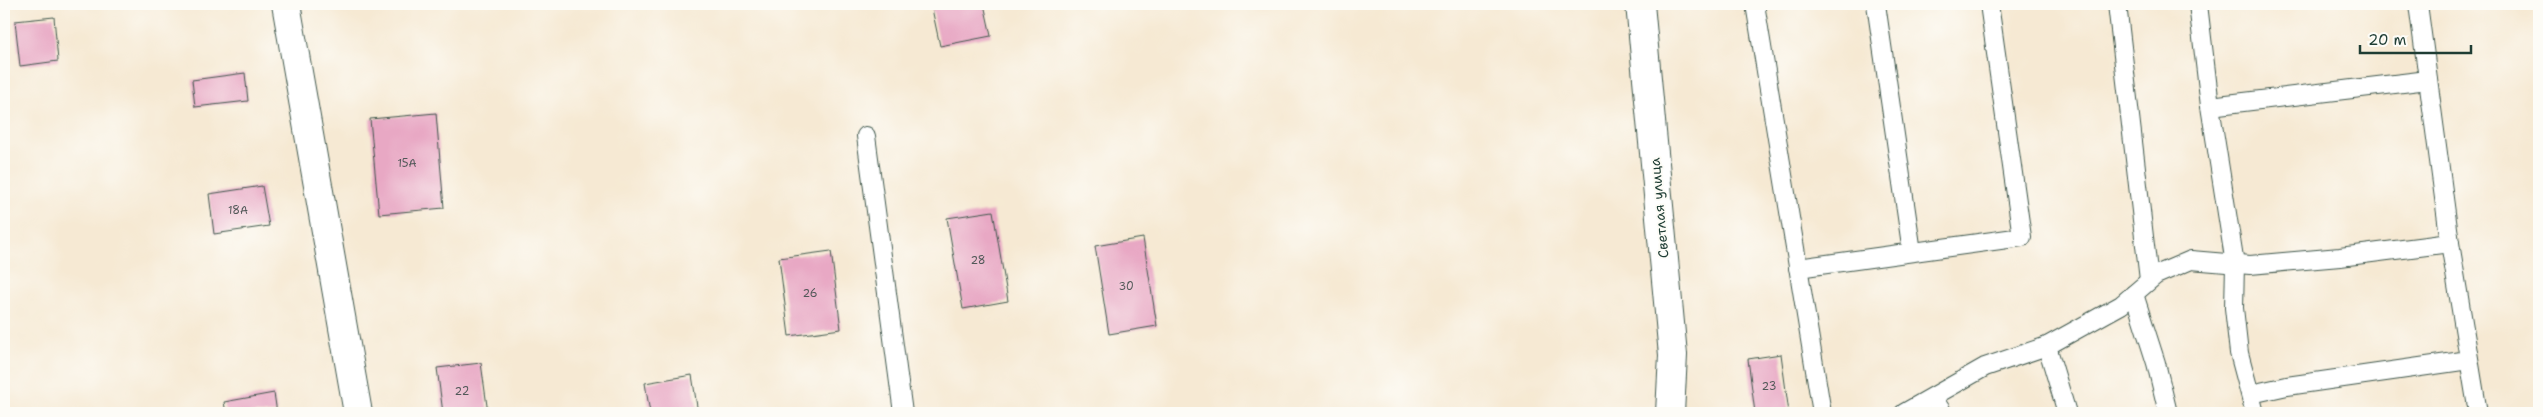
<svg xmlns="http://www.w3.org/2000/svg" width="2543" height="417" font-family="'Shantell Sans',sans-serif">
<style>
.building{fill:#e8a8c4}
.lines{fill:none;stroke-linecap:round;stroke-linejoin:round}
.service-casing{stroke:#3f574c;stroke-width:20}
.minor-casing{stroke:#3f574c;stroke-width:30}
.service{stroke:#fff;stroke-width:18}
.minor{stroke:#fff;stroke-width:28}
.labels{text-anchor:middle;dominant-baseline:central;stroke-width:4;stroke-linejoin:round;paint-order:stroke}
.number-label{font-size:11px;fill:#515858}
.street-label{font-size:14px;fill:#1f3d34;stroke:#fdfcf7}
</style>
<rect width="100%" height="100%" fill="#fdfcf7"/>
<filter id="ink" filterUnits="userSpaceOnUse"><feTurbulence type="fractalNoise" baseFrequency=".02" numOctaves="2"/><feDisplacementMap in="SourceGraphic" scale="10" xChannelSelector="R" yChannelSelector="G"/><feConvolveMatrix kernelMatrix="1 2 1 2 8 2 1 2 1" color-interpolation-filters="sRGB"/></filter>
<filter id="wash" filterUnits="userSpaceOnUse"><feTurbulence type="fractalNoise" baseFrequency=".0096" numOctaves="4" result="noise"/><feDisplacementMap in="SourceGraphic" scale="20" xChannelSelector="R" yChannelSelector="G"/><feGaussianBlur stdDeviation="1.12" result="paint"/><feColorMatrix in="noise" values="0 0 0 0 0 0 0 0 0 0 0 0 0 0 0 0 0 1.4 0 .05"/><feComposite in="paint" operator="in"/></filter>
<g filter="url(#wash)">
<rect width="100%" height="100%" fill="#f6e9d3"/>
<g id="blocks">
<g class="building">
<path d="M 931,4 L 984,4 L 991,36 L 940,46 Z"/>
<path d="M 54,17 L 58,61 L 20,66 L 15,21 Z"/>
<path d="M 245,73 L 248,101 L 195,107 L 192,80 Z"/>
<path d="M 436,113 L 444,208 L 379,214 L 370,119 Z"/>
<path d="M 262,186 L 269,226 L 214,234 L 209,194 Z"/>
<path d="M 993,211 L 1008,301 L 963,309 L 947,218 Z"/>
<path d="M 1143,238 L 1157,326 L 1109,334 L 1095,246 Z"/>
<path d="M 831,251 L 841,329 L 789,336 L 779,258 Z"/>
<path d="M 1781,354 L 1789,413 L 1755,413 L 1748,359 Z"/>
<path d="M 481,363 L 488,413 L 443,413 L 437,368 Z"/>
<path d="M 692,375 L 698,413 L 650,413 L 645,383 Z"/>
<path d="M 274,393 L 277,413 L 226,413 L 224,402 Z"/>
</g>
</g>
</g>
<g filter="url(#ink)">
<use href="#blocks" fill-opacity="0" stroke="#3f574c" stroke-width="1"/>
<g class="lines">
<g class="service-casing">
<g id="service">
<path d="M 1755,4 L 1822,413"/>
<path d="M 1876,4 L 1912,252"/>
<path d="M 2117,4 L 2149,280"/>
<path d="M 2198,4 L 2210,106 L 2235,264 L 2234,308 L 2239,353 L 2255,413"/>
<path d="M 2418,4 L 2450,243 L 2478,413"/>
<path d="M 2210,106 L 2428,80"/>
<path d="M 866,136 L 903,413"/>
<path d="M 1798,268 L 2022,237 L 1989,4"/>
<path d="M 2134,294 L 2156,363 L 2168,413"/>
<path d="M 2047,346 L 2067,413"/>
<path d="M 2251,394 L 2287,386 L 2469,360"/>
<path d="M 1933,398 L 1943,413"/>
<path d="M 1904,413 L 1985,367 L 2047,346 L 2121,305 L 2156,275 L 2191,260 L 2250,265 L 2340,257 L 2450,243"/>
</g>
</g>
<g class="minor-casing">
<g id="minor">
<path d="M 286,4 L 358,413"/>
<path d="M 1640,4 L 1673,355 L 1670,413"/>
</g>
</g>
<use href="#service" class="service"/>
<use href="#minor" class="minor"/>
</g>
</g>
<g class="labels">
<g class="number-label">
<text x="407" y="163">15А</text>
<text x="238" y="210">18А</text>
<text x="978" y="260">28</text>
<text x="1126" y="286">30</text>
<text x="810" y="293">26</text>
<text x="1769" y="386">23</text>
<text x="462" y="391">22</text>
</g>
<g class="street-label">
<text transform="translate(1659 208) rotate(-95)">Светлая улица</text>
</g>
</g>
<rect width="2543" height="417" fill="none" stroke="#fdfcf7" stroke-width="20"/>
<path d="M2360 45v8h111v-8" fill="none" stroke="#1f3d34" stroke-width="2.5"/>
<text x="2368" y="45" font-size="15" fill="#1f3d34" stroke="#fdfcf7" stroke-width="4" paint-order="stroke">20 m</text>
</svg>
